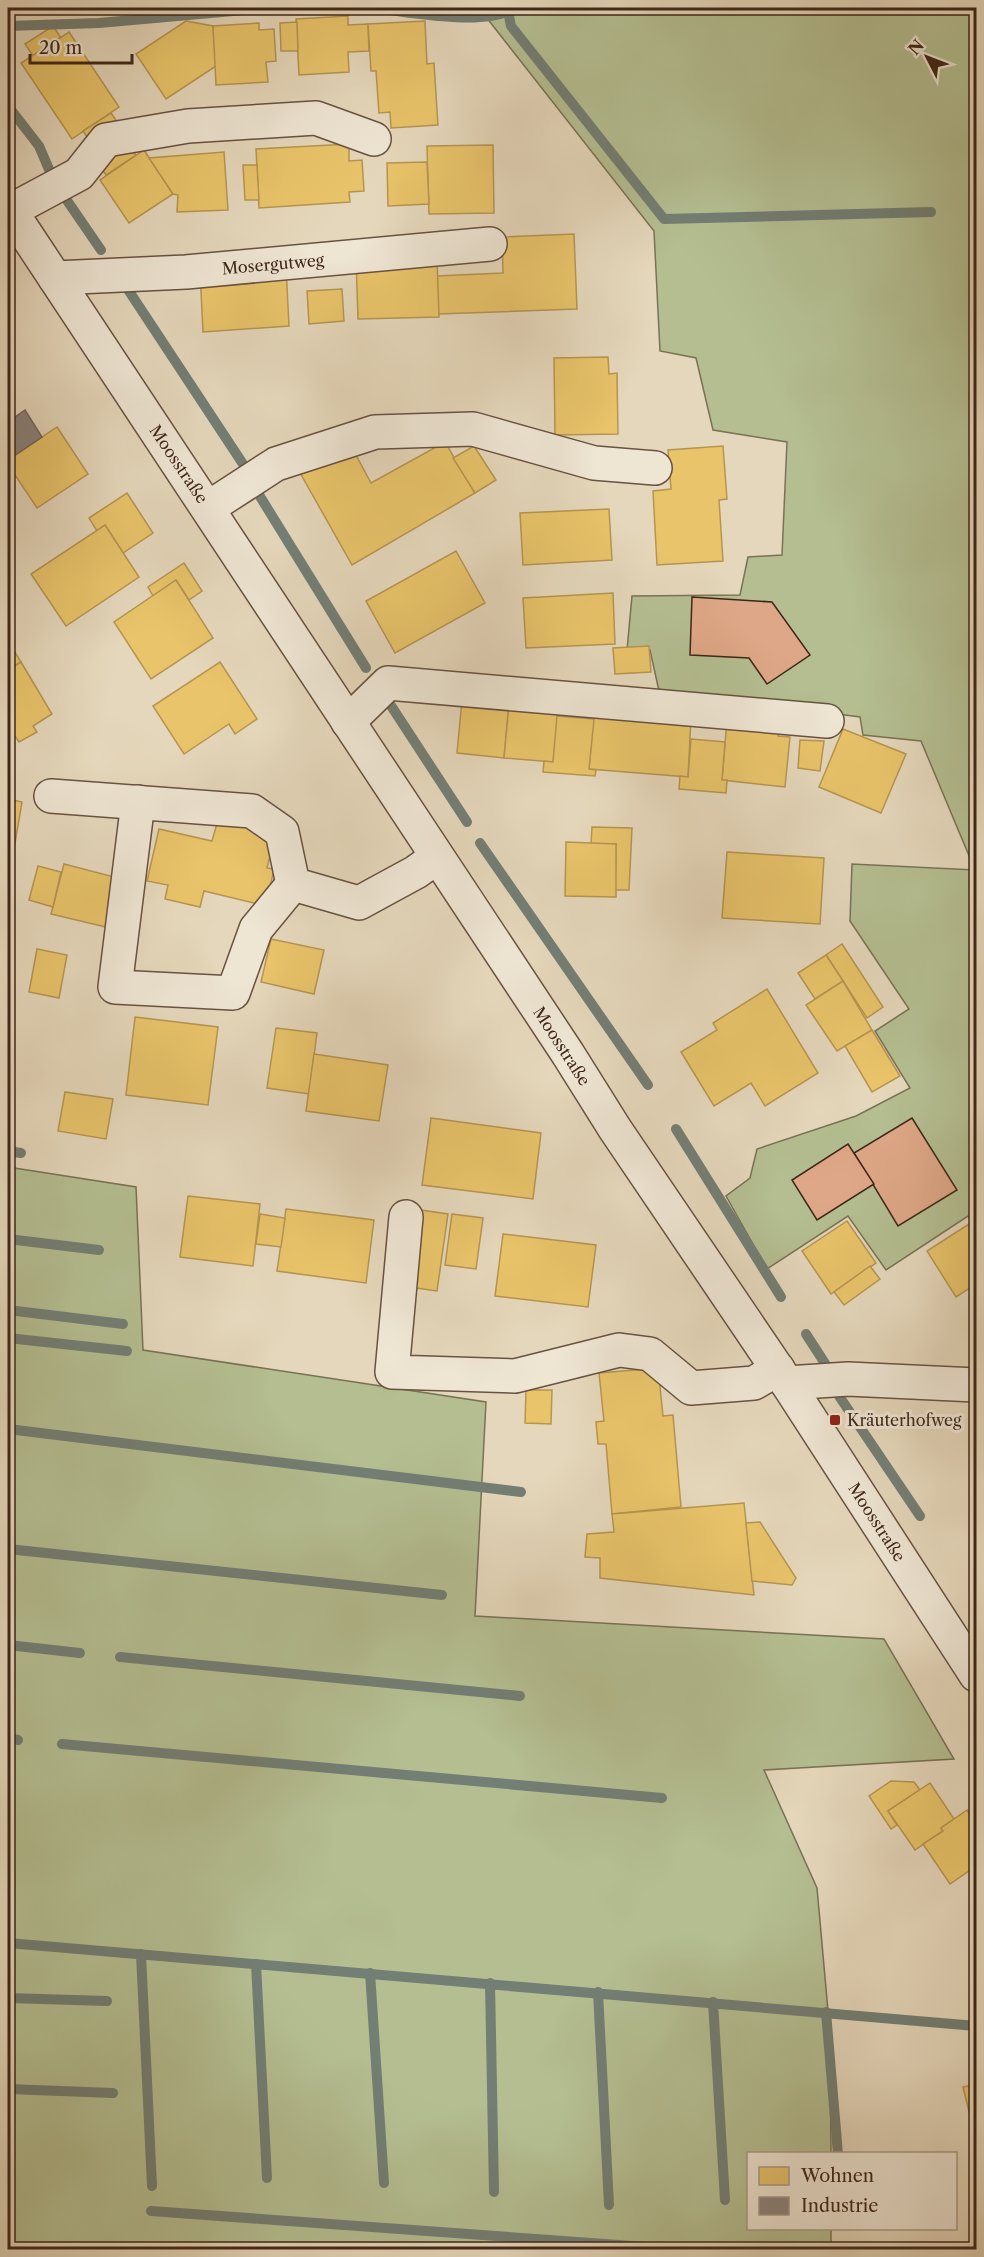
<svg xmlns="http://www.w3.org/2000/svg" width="984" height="2257" font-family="'Libre Caslon Text',serif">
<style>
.green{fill:#b4be91;stroke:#797254;stroke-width:1.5}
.homes{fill:#e9c46a;stroke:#b69551;stroke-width:1.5}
.industry{fill:#8a817c;stroke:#73665e;stroke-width:1.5}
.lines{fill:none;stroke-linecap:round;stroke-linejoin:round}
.stream{stroke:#737e74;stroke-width:10}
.building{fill:#dea787;stroke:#3e2618;stroke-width:1.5}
.minor-casing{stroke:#685241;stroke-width:36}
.minor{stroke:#eee5d3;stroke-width:33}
.poi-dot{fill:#8f2418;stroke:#eee5d3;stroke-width:2}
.labels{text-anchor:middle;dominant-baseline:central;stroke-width:6;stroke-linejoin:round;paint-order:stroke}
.street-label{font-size:16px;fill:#3e2618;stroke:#eee5d3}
.poi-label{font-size:16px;fill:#3e2618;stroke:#eee5d3;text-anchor:start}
</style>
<rect width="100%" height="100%" fill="#e5d7bb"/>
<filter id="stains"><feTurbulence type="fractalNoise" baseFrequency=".00333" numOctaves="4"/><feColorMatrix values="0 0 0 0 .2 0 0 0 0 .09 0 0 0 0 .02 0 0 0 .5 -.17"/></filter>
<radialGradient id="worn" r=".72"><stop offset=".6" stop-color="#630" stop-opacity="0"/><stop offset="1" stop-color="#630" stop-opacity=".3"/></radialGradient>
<g class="green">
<path d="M 479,8 L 976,8 L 976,1226 L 968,1216 L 886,1270 L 848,1216 L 767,1269 L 726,1196 L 750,1178 L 757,1149 L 856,1116 L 910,1088 L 875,1031 L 909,1009 L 850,921 L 852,864 L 975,870 L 921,741 L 863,735 L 860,717 L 659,691 L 650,650 L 627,650 L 632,596 L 740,595 L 748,557 L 782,555 L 787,442 L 713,430 L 696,358 L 660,351 L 654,231 Z"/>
<path d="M 8,1167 L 136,1187 L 143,1350 L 486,1402 L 475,1616 L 884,1639 L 954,1759 L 764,1770 L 817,1888 L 830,2033 L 831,2153 L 748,2154 L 748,2228 L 831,2229 L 831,2249 L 8,2249 Z"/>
</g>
<g class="homes">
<path d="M 348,16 L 348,25 L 368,24 L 369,51 L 348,52 L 349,72 L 299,75 L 296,19 Z"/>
<path d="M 186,21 L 213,26 L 216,66 L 166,99 L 136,54 Z"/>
<path d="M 425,21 L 427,64 L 434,63 L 438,125 L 391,128 L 390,112 L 379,113 L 376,71 L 371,71 L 368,24 Z"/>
<path d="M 297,22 L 298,51 L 281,51 L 280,23 Z"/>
<path d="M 259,23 L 259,30 L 274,29 L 276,61 L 266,62 L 268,82 L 216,85 L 213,26 Z"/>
<path d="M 53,26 L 61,38 L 33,56 L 25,44 Z"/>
<path d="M 69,32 L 119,107 L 72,139 L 21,63 Z"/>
<path d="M 111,113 L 118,123 L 90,141 L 83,131 Z"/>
<path d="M 128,144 L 136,155 L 106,175 L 98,163 Z"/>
<path d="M 349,144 L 349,161 L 362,160 L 364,191 L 349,192 L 350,202 L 259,208 L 256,149 Z"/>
<path d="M 493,145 L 494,213 L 429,214 L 427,146 Z"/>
<path d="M 144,150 L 173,194 L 129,223 L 100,180 Z"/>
<path d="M 224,152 L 228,210 L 177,212 L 178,195 L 173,194 L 149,158 Z"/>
<path d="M 427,162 L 429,204 L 388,206 L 387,163 Z"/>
<path d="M 243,165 L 257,165 L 259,200 L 245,200 Z"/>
<path d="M 574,234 L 577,309 L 438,314 L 436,276 L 503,273 L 502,237 Z"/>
<path d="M 437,257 L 439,317 L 358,319 L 356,259 Z"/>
<path d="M 286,266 L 289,326 L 203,332 L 200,271 Z"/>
<path d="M 342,289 L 344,321 L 309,324 L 307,291 Z"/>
<path d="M 608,357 L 609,374 L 617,373 L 618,434 L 555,435 L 554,358 Z"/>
<path d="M 57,427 L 88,474 L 37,508 L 11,469 L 8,460 Z"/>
<path d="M 349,442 L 371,483 L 445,442 L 475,493 L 352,565 L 299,471 Z"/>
<path d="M 474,446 L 496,480 L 475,493 L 453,458 Z"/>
<path d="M 723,446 L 727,499 L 719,500 L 723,561 L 657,565 L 653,491 L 671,489 L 668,450 Z"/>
<path d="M 127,493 L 153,533 L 123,553 L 105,525 L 97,531 L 89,518 Z"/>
<path d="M 609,509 L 612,560 L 523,565 L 520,513 Z"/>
<path d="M 105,525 L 139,577 L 66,626 L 31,574 Z"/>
<path d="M 456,551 L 485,603 L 395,653 L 366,601 Z"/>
<path d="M 184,563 L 202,591 L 189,600 L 176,580 L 153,596 L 148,587 Z"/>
<path d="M 176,580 L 213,638 L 151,679 L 114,622 Z"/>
<path d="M 613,593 L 615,644 L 526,648 L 523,598 Z"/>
<path d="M 8,641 L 21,662 L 8,670 Z"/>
<path d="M 649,646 L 651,672 L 615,674 L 613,648 Z"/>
<path d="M 21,662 L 52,714 L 33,726 L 37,732 L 19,742 L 15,736 L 8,740 L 8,670 Z"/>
<path d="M 220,662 L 257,719 L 235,734 L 229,724 L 184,754 L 153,706 Z"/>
<path d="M 462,700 L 509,704 L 504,758 L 457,753 Z"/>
<path d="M 509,704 L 559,709 L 553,762 L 504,758 Z"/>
<path d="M 594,712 L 691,718 L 688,777 L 589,769 Z"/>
<path d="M 557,716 L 594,719 L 589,769 L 596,770 L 595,776 L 543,772 L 544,761 L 553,762 Z"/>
<path d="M 727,720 L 779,726 L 778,736 L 790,737 L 785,787 L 722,780 Z"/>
<path d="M 843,729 L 906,754 L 881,813 L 819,787 Z"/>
<path d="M 691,739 L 725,742 L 722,780 L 727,780 L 726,793 L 679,789 L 680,776 L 688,777 Z"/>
<path d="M 800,740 L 824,741 L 820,771 L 798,768 Z"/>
<path d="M 8,799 L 22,802 L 12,861 L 8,860 Z"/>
<path d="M 218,820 L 276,833 L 267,868 L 274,869 L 266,906 L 204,891 L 200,907 L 165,899 L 168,885 L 147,881 L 159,829 L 212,841 Z"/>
<path d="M 592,827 L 632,828 L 629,890 L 615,890 L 616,844 L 591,844 Z"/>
<path d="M 566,842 L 616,844 L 616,897 L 565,896 Z"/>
<path d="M 727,852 L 824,858 L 820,924 L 722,918 Z"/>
<path d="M 64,864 L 118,878 L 106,927 L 51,914 Z"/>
<path d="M 38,866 L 61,872 L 53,907 L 29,900 Z"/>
<path d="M 271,939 L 324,950 L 314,994 L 261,982 Z"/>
<path d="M 842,944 L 883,1007 L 867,1018 L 826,955 Z"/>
<path d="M 37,949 L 67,955 L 59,998 L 29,992 Z"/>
<path d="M 826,955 L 843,981 L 815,999 L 798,973 Z"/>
<path d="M 843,981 L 872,1030 L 837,1051 L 806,1005 Z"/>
<path d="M 767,989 L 818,1073 L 765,1106 L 751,1083 L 714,1106 L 681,1052 L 717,1030 L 713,1023 Z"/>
<path d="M 135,1017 L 218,1027 L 208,1105 L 126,1095 Z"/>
<path d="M 276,1028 L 317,1033 L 309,1094 L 267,1088 Z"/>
<path d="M 872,1030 L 900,1076 L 872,1092 L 845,1046 Z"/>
<path d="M 314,1054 L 388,1065 L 379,1121 L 306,1111 Z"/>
<path d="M 65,1092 L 113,1099 L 106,1139 L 58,1131 Z"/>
<path d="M 431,1118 L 541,1133 L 533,1199 L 422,1185 Z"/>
<path d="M 188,1196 L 260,1204 L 253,1266 L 180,1257 Z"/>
<path d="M 286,1209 L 374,1220 L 366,1283 L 277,1271 Z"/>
<path d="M 421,1210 L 448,1214 L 437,1291 L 409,1287 Z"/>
<path d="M 260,1214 L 285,1218 L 281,1247 L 256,1244 Z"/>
<path d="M 452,1214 L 483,1218 L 476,1269 L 445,1265 Z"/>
<path d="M 847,1221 L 876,1263 L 831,1294 L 802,1251 Z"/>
<path d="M 972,1222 L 976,1229 L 976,1284 L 956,1297 L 927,1251 Z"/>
<path d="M 503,1234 L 596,1245 L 588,1307 L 495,1296 Z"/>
<path d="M 870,1266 L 880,1279 L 844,1305 L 834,1292 Z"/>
<path d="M 658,1368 L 663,1416 L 673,1415 L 681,1507 L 612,1514 L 606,1444 L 598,1444 L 596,1422 L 604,1421 L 599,1373 Z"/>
<path d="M 526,1390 L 552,1390 L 551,1424 L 525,1423 Z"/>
<path d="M 744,1503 L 754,1595 L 600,1578 L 600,1558 L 585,1557 L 587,1534 L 614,1532 L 612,1514 Z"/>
<path d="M 760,1522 L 796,1578 L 792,1585 L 752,1581 L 746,1523 Z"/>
<path d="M 891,1781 L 914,1782 L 920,1790 L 888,1811 L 897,1825 L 891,1829 L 869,1796 Z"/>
<path d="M 930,1783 L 954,1819 L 941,1828 L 943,1831 L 915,1850 L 888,1811 Z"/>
<path d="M 967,1810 L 976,1824 L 976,1866 L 950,1884 L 923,1844 L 943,1831 L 941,1828 Z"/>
<path d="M 976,2084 L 976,2140 L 963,2087 Z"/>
</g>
<path class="industry" d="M 25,410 L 42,437 L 8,460 L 8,422 Z"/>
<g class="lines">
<g class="stream">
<path d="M 376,8 C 406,12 489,27 513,8"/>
<path d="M 508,11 L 511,26 L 664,219 L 931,212"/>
<path d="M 8,26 L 99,23 L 266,8"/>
<path d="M 8,106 L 39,146 L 51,174"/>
<path d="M 66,199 L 101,250"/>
<path d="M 121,279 L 245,467"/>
<path d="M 256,490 L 366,668"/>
<path d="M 386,698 L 467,822"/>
<path d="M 480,843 L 648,1085"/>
<path d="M 676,1129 L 781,1297"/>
<path d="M 8,1151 L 21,1153"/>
<path d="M 8,1239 L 99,1250"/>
<path d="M 8,1310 L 123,1324"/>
<path d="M 806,1334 L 826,1365"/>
<path d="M 8,1338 L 127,1351"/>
<path d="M 839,1396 L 920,1516"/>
<path d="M 8,1429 L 521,1492"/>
<path d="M 8,1549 L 442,1595"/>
<path d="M 8,1645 L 80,1653"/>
<path d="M 120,1657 L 520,1696"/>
<path d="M 8,1738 L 18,1740"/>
<path d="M 62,1744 L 662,1798"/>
<path d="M 8,1943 L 976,2026"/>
<path d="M 141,1954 L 152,2186"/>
<path d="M 256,1964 L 267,2178"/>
<path d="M 370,1973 L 384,2183"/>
<path d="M 490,1983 L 494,2192"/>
<path d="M 598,1992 L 609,2205"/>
<path d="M 8,1998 L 107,2001"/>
<path d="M 713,2002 L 725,2200"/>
<path d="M 826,2012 L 838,2154"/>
<path d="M 8,2089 L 113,2093"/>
<path d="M 151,2211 L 688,2250"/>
</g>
</g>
<g class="building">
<path d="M 692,597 L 772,602 L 810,655 L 767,684 L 749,658 L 690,655 Z"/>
<path d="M 912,1118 L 957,1190 L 898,1226 L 854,1153 Z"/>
<path d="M 848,1144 L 874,1184 L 817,1220 L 792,1180 Z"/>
</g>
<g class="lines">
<g class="minor-casing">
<g id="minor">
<path d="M 8,207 L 568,1054 L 615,1129 L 787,1383 L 976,1675"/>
<path d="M 10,211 L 79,174 L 106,140 L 188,126 L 316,118 L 374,139"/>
<path d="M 55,278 L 186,272 L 490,244"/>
<path d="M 208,508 L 276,464 L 375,432 L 473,429 L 594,463 L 655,468"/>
<path d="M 348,722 L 388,683 L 827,721"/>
<path d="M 51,796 L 252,811 L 282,832 L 293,884 L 359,903 L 416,872 L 437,857"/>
<path d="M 138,802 L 115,987 L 233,993 L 256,929 L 293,884"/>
<path d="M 406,1217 L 392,1372 L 515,1376 L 619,1350 L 650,1354 L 691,1388 L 754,1383 L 778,1369"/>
<path d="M 787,1383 L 848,1379 L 976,1385"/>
</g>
</g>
<use href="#minor" class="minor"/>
</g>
<rect class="poi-dot" x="829" y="1414" width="12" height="12" rx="3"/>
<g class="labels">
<g class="street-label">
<text transform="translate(273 264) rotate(-5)">Mosergutweg</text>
<text transform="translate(179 464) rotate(56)">Moosstraße</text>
<text transform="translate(562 1046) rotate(57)">Moosstraße</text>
<text transform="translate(877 1522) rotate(57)">Moosstraße</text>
</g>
<g class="poi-label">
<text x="847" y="1420">Kräuterhofweg</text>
</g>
</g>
<rect width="984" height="2257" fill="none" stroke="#e5d7bb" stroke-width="30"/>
<rect x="9" y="9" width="966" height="2239" fill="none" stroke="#3e2618" stroke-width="3"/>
<rect x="15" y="15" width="954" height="2227" fill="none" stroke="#3e2618" stroke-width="1.5"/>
<rect x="747" y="2152" width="210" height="78" fill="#eee5d3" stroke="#a89988" stroke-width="1.5"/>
<rect x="759" y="2167" width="30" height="18" fill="#e9c46a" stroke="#a89988" stroke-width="1.5"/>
<text x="801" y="2182" font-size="18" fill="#3e2618">Wohnen</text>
<rect x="759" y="2197" width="30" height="18" fill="#8a817c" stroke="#a89988" stroke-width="1.5"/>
<text x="801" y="2212" font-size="18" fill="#3e2618">Industrie</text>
<g transform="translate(927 57) rotate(312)" stroke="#eee5d3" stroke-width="4.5" paint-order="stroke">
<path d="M0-4.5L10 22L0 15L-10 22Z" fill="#3e2618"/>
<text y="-9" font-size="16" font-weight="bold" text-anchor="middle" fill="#3e2618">N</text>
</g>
<path d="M30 54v9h102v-9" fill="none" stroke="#3e2618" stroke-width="3"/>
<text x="39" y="54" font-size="18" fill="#3e2618" stroke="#eee5d3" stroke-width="4.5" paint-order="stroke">20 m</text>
<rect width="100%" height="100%" filter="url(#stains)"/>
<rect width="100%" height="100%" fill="url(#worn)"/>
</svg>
